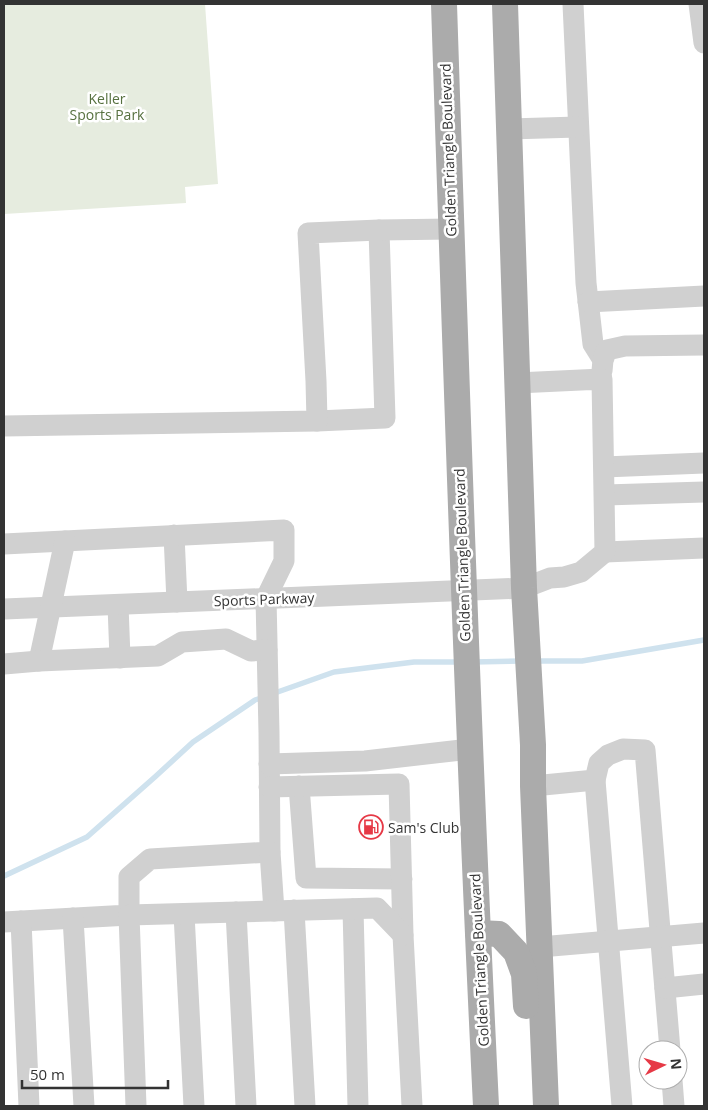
<svg xmlns="http://www.w3.org/2000/svg" width="708" height="1110" font-family="'Open Sans',sans-serif">
<style>
.green{fill:#e6ecdf}
.lines{fill:none;stroke-linecap:round;stroke-linejoin:round}
.stream{stroke:#cfe2ee;stroke-width:5.5}
.minor{stroke:#d0d0d0;stroke-width:21}
.major{stroke:#ababab;stroke-width:26}
.labels{text-anchor:middle;dominant-baseline:central;stroke-width:5;stroke-linejoin:round;paint-order:stroke}
.park-label{font-size:14px;fill:#56703f;stroke:#fff}
.street-label{font-size:14px;fill:#333;stroke:#fff}
.poi-label{font-size:14px;fill:#333;stroke:#fff;text-anchor:start}
</style>
<rect width="100%" height="100%" fill="#fff"/>
<path class="green" d="M 4,4 L 205,4 L 218,184 L 185,187 L 186,203 L 4,214 Z"/>
<g class="lines">
<g class="stream">
<path d="M 536,661 L 582,661 L 704,640"/>
<path d="M 473,662 L 521,661"/>
<path d="M 272,694 L 334,672 L 414,662 L 461,662"/>
<path d="M 4,876 L 87,837 L 156,776 L 193,742 L 255,700 L 264,697"/>
</g>
<g class="minor">
<path d="M 573,4 L 586,283 L 593,344 L 603,360"/>
<path d="M 699,4 L 704,43"/>
<path d="M 509,129 L 578,127"/>
<path d="M 588,302 L 704,296"/>
<path d="M 602,371 L 603,360 L 607,350 L 625,346 L 704,345"/>
<path d="M 317,421 L 385,418 L 379,230"/>
<path d="M 4,426 L 317,421 L 316,381 L 308,233 L 379,230 L 451,229"/>
<path d="M 604,467 L 704,463"/>
<path d="M 605,495 L 704,492"/>
<path d="M 174,535 L 177,602"/>
<path d="M 4,544 L 284,530 L 284,561 L 266,598 L 269,733 L 270,852 L 150,859 L 129,877 L 129,915 L 4,922"/>
<path d="M 605,552 L 704,548"/>
<path d="M 118,605 L 120,658"/>
<path d="M 4,609 L 524,588 L 550,578 L 564,577 L 581,572 L 605,552 L 602,379 L 517,383"/>
<path d="M 39,661 L 65,541"/>
<path d="M 4,664 L 39,661 L 158,656 L 182,642 L 226,639 L 251,651 L 267,650"/>
<path d="M 269,764 L 365,761 L 470,749"/>
<path d="M 595,780 L 622,1106"/>
<path d="M 299,786 L 306,878 L 402,879"/>
<path d="M 533,786 L 595,780 L 599,763 L 608,755 L 623,749 L 645,750 L 670,1050"/>
<path d="M 269,787 L 399,784 L 403,935 L 412,1106"/>
<path d="M 270,852 L 274,911"/>
<path d="M 353,909 L 358,1106"/>
<path d="M 294,910 L 305,1106"/>
<path d="M 236,912 L 246,1106"/>
<path d="M 184,914 L 194,1106"/>
<path d="M 73,918 L 84,1106"/>
<path d="M 21,921 L 29,1106"/>
<path d="M 540,947 L 704,933"/>
<path d="M 665,988 L 704,984"/>
<path d="M 672,1080 L 674,1106"/>
<path d="M 136,1106 L 129,915 L 377,908 L 403,935"/>
</g>
<g class="major">
<path d="M 444,4 C 456,371 468,739 486,1106"/>
<path d="M 505,4 L 524,588 L 533,745 L 533,786 L 546,1106"/>
<path d="M 478,933 L 499,934 L 516,952 L 524,974 L 526,1006"/>
</g>
</g>
<defs>
<g id="fuel-ring" transform="scale(1.25)"><circle r="9.5" fill="#fff" stroke="#e63946" stroke-width="1.5"/><path d="M-5.5-6h7V0h2V4h1.3V-2.5L3-4.5l.8-.8L6-3V5H2.5V1h-1V6h-7ZM-4.2-4.7v3.2H.2V-4.7Z" fill="#e63946"/></g>
</defs>
<g fill-rule="evenodd">
<use href="#fuel-ring" x="371" y="827"/>
</g>
<g class="labels">
<g class="park-label">
<text x="107" y="98">Keller<tspan x="107" dy="16">Sports Park</tspan></text>
</g>
<g class="street-label">
<text transform="translate(448 150) rotate(-92)">Golden Triangle Boulevard</text>
<text transform="translate(462 555) rotate(-92)">Golden Triangle Boulevard</text>
<text transform="translate(264 599) rotate(-2)">Sports Parkway</text>
<text transform="translate(479 960) rotate(-93)">Golden Triangle Boulevard</text>
</g>
<g class="poi-label">
<text x="388" y="827">Sam's Club</text>
</g>
</g>
<rect width="708" height="1110" fill="none" stroke="#333333" stroke-width="10"/>
<g transform="translate(663 1065) rotate(85)"><circle r="24" fill="#ffffff" stroke="#adadad"/>
<path d="M0-4L9 19L0 12L-9 19Z" fill="#e63946"/>
<text y="-8" font-size="14" font-weight="bold" text-anchor="middle" fill="#333333">N</text>
</g>
<path d="M22 1080v8h146v-8" fill="none" stroke="#333333" stroke-width="2.5"/>
<text x="30" y="1080" font-size="15" fill="#333333" stroke="#ffffff" stroke-width="4" paint-order="stroke">50 m</text>
</svg>
